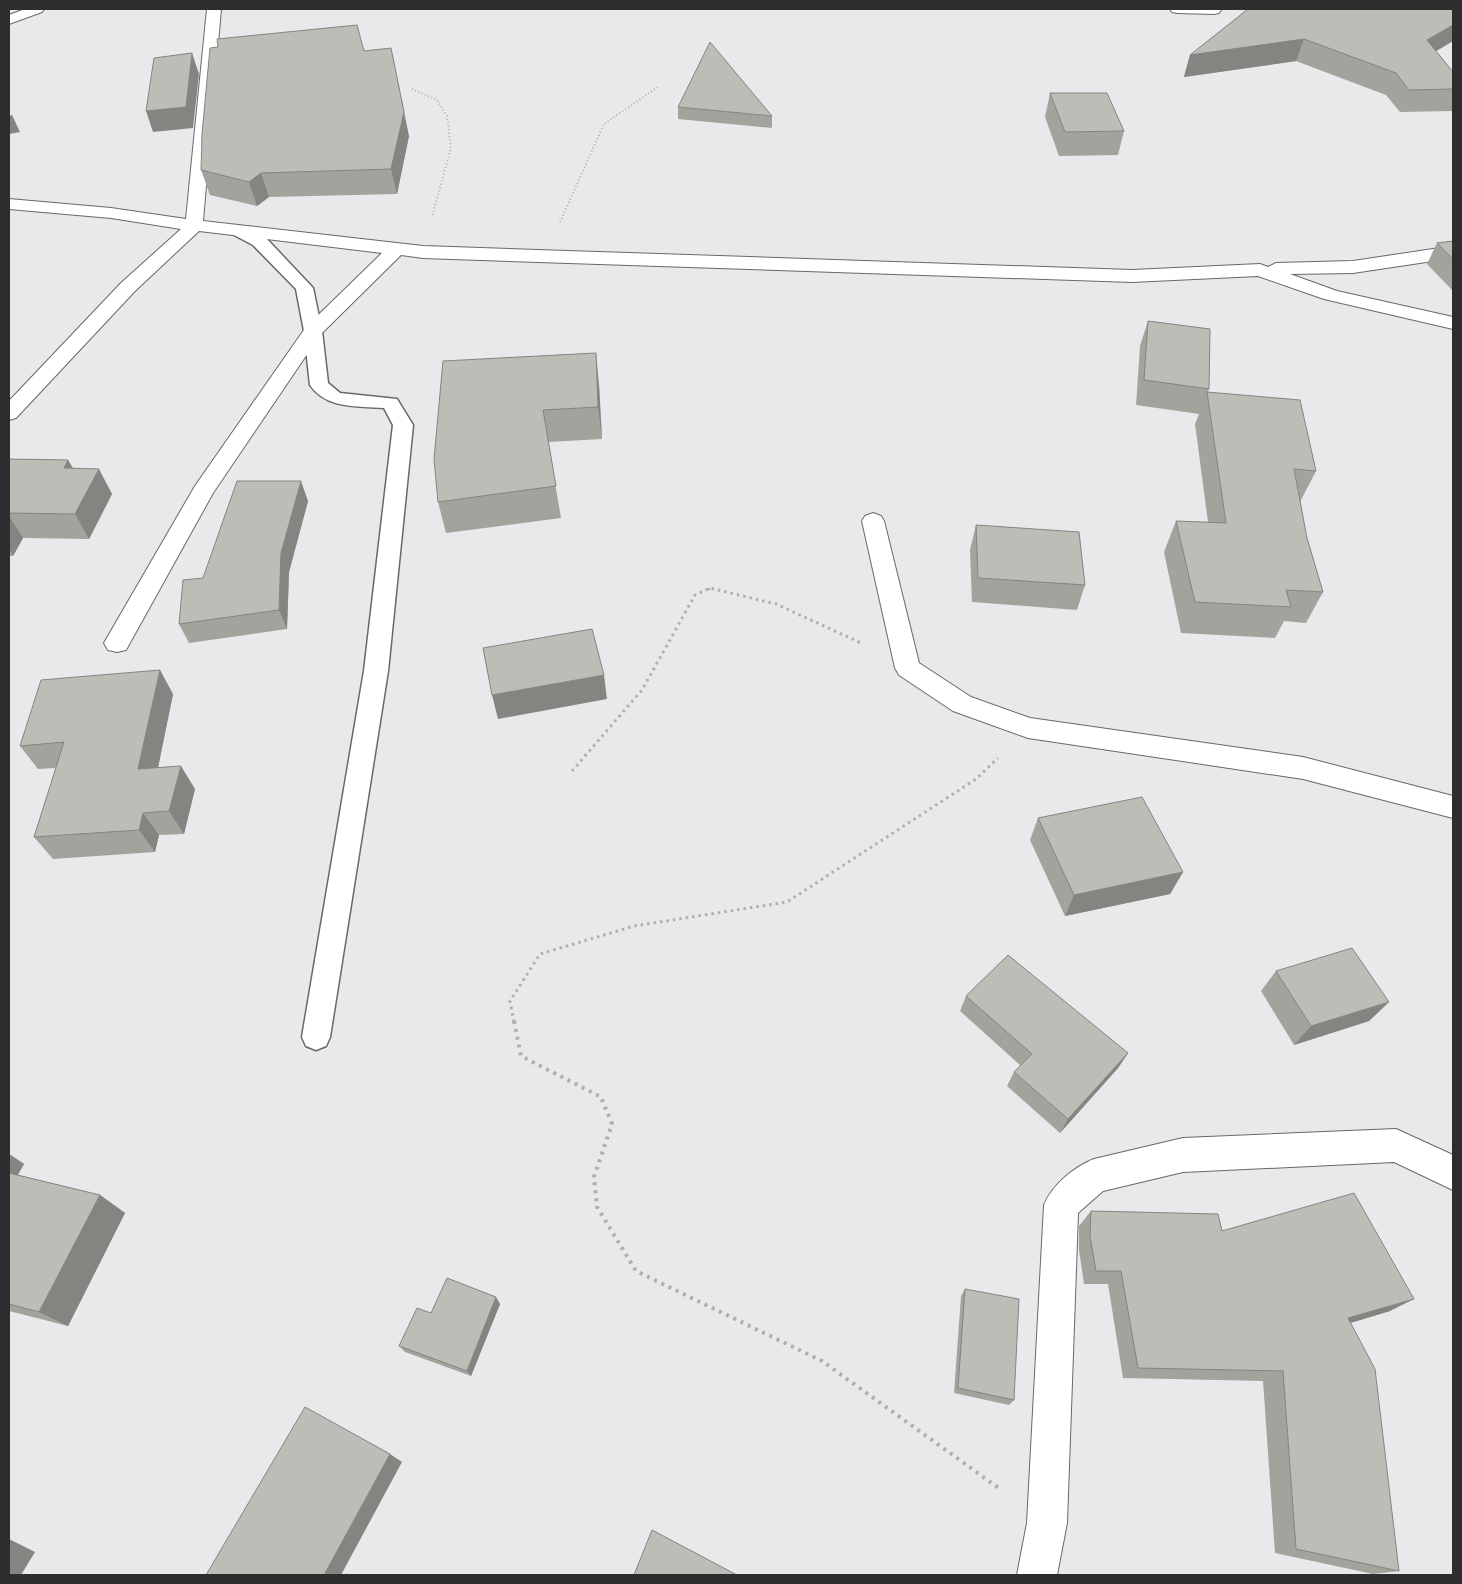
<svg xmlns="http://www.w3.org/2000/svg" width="1462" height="1584" font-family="'DejaVu Sans',sans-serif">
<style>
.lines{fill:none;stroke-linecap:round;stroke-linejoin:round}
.service-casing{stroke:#6a676b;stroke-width:3}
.minor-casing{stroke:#6a676b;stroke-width:2}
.path-far3{stroke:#b1aeb2;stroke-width:2;stroke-dasharray:1 2.5;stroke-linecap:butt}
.path-far2{stroke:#b1aeb2;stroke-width:2.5;stroke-dasharray:2 3;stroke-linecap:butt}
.path-far1{stroke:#b1aeb2;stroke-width:3;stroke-dasharray:2.5 4;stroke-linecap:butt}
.path{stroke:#b1aeb2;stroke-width:4;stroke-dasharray:3 5;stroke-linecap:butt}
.service{fill:#fff;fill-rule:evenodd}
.minor{fill:#fff;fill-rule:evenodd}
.wall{fill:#a3a29d}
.shaded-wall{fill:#848480}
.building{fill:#bdbcb7;stroke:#848480}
</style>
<rect width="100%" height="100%" fill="#ebe8ec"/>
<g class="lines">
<g class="service-casing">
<path id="service" d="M 240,227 L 265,237 L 313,288 L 322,331 L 328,383 L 340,393 L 397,399 L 413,425 L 388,671 L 330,1037 L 326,1046 L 316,1050 L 306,1046 L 302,1037 L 364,671 L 393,425 L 384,408 C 357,406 326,409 310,385 L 304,331 L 296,289 L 253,245 L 234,235 L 232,232 L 234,229 Z"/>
</g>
<g class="minor-casing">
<g id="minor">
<path d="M 25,9 L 44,9 L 42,12 L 9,24 L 9,15 Z"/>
<path d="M 207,9 L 221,9 L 203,221 L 423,246 L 1132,270 L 1260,264 L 1268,267 L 1276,263 L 1353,261 L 1453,246 L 1453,258 L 1353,273 L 1290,274 L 1337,291 L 1453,317 L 1453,329 L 1324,299 L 1258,276 L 1132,282 L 423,258 L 401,255 L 320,335 L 213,493 L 126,650 L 117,652 L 108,650 L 104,643 L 195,486 L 306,327 L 382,253 L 199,231 L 135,291 L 16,418 L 9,420 L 9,401 L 121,283 L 181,229 L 111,218 L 9,209 L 9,199 L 111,208 L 186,219 Z"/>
<path d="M 1170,9 L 1220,9 L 1221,10 L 1219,13 L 1214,14 L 1177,13 L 1172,12 Z"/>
<path d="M 873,513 L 881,516 L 884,521 L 919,663 L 971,697 L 1030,718 L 1303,757 L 1453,796 L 1453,818 L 1303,779 L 1028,738 L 953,711 L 899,675 L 895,668 L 862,521 L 865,516 Z"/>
<path d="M 1396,1129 L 1453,1155 L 1453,1190 L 1394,1162 L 1183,1172 L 1103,1191 L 1078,1213 L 1067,1523 L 1057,1575 L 1017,1575 L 1027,1523 L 1044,1205 C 1052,1185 1074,1167 1094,1159 L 1183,1138 Z"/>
</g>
</g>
<g class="path-far3">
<path d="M 412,89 L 437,100 L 447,116 L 451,148 L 432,217"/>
<path d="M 560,222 L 604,124 L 658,87"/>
</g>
<path class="path-far2" d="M 708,589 L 714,589"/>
<g class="path-far1">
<path d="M 572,771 L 642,690 L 695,595 L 710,588 L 776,604 L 861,643"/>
<path d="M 514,1022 L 510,1001 L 540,954 L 634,926 L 787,902 L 976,779 L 998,758"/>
</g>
<path class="path" d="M 514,1021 L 521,1056 L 601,1097 L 612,1124 L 594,1177 L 597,1207 L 636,1271 L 822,1361 L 1000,1489"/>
<use href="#service" class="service"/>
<use href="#minor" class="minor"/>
</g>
<g class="wall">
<path d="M 1248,9 L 1453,41 L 1436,51 L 1453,72 L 1453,111 L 1400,112 L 1386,95 L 1296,61 L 1184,77 L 1190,55 Z"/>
<path d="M 364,51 L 409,136 L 397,194 L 269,197 L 257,206 L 210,195 L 201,170 Z"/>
<path d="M 1050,93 L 1124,131 L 1118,155 L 1059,156 L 1045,117 Z"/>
<path d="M 678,107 L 772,116 L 772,128 L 678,119 Z"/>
<path d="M 1453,241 L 1453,291 L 1427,264 L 1437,243 Z"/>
<path d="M 1148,321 L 1209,389 L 1208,392 L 1316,471 L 1300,502 L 1307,538 L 1323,592 L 1306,623 L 1284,621 L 1275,638 L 1181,633 L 1164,552 L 1176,521 L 1208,522 L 1195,424 L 1199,414 L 1136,405 L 1140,346 Z"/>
<path d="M 443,361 L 599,385 L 602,439 L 548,442 L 561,518 L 446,533 L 438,502 Z"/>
<path d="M 9,459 L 68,460 L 73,468 L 112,494 L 89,539 L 23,538 L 13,556 L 9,556 Z"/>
<path d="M 308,501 L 289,572 L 287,629 L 189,643 L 179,624 L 203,578 Z"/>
<path d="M 976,525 L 1085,585 L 1077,610 L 972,602 L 970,550 Z"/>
<path d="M 173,694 L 158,768 L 195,789 L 184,834 L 159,835 L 155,852 L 53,859 L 34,837 L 56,768 L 38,769 L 20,746 Z"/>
<path d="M 1038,818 L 1183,872 L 1170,894 L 1065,916 L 1030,840 Z"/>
<path d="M 1276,971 L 1389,1002 L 1369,1021 L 1294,1045 L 1261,991 Z"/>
<path d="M 966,996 L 1128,1053 L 1118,1068 L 1060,1133 L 1007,1086 L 1014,1072 L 1021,1066 L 960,1011 Z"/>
<path d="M 9,1154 L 24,1164 L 18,1175 L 100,1195 L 125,1213 L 68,1326 L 9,1311 Z"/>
<path d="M 1091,1211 L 1222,1231 L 1390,1311 L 1350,1323 L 1399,1571 L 1373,1574 L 1275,1553 L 1263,1381 L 1123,1378 L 1108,1284 L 1084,1284 L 1079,1250 L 1079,1226 Z"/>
<path d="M 965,1289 L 1014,1400 L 1009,1405 L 954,1393 L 961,1296 Z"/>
<path d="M 500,1304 L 471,1376 L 405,1352 L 399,1346 L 431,1313 Z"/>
</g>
<g class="shaded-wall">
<path d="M 1453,25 L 1453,41 L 1418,62 L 1427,40 Z"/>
<path d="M 1304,39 L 1296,61 L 1184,77 L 1190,55 Z"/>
<path d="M 391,48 L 409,136 L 397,194 L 391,169 Z"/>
<path d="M 192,53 L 199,74 L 193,128 L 153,132 L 146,111 Z"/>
<path d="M 12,115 L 20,132 L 9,134 L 9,116 Z"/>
<path d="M 261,173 L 269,197 L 257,206 L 249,182 Z"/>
<path d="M 596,353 L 599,385 L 602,439 L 598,407 Z"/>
<path d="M 68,460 L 82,485 L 64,468 Z"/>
<path d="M 99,469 L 112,494 L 89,539 L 75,514 Z"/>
<path d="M 301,481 L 308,501 L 289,572 L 287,629 L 279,610 L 281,553 Z"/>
<path d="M 9,516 L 23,538 L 13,556 L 9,549 Z"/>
<path d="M 160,670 L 173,694 L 153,792 L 138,769 Z"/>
<path d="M 604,675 L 607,699 L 498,719 L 492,695 Z"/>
<path d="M 181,766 L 195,789 L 184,834 L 169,811 Z"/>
<path d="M 143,813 L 159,835 L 155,852 L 139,830 Z"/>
<path d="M 1183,872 L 1170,894 L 1065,916 L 1074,895 Z"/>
<path d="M 1389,1002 L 1369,1021 L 1294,1045 L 1311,1026 Z"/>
<path d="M 1128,1053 L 1118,1068 L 1060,1133 L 1068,1119 Z"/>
<path d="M 9,1154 L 24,1164 L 11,1186 L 9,1184 Z"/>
<path d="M 100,1195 L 125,1213 L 68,1326 L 39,1312 Z"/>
<path d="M 496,1297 L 500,1304 L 471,1376 L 467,1371 Z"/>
<path d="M 1414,1299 L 1390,1311 L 1327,1330 L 1348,1318 Z"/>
<path d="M 390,1454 L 402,1462 L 341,1575 L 324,1575 Z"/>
<path d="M 9,1539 L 35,1552 L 21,1575 L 9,1575 Z"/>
</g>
<g class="building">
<path d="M 1248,9 L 1453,9 L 1453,25 L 1427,40 L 1453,72 L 1453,89 L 1409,90 L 1396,73 L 1304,39 L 1190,55 Z"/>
<path d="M 357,25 L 364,51 L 391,48 L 404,112 L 391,169 L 261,173 L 249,182 L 201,170 L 202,134 L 210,48 L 218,47 L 217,39 Z"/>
<path d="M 710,42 L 772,116 L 678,107 Z"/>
<path d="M 192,53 L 186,107 L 146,111 L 154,58 Z"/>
<path d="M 1050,93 L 1107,93 L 1124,131 L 1065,132 Z"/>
<path d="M 1453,241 L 1453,259 L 1437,243 Z"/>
<path d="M 1148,321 L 1210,329 L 1209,389 L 1144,380 Z"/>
<path d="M 596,353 L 598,407 L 543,410 L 556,486 L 438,502 L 434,459 L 443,361 Z"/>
<path d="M 1207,392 L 1300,400 L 1316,471 L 1294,469 L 1307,538 L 1323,592 L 1286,590 L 1291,607 L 1195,602 L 1176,521 L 1226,523 Z"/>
<path d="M 9,459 L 68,460 L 64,468 L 99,469 L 75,514 L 9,513 Z"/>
<path d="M 237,481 L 301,481 L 281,553 L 279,610 L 179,624 L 183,580 L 203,578 Z"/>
<path d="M 976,525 L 1079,532 L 1085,585 L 978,578 Z"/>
<path d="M 592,629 L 604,675 L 492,695 L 483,648 Z"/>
<path d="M 160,670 L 138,769 L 181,766 L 169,811 L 143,813 L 139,830 L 34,837 L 64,742 L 20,746 L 41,680 Z"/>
<path d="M 1142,797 L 1183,872 L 1074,895 L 1038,818 Z"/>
<path d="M 1352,948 L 1389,1002 L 1311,1026 L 1276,971 Z"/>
<path d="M 1008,955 L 1128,1053 L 1068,1119 L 1014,1072 L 1032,1054 L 966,996 Z"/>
<path d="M 9,1173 L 100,1195 L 39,1312 L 9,1304 Z"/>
<path d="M 1354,1193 L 1414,1299 L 1348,1318 L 1375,1369 L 1399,1571 L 1296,1549 L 1283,1371 L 1138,1368 L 1121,1271 L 1096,1271 L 1090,1236 L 1091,1211 L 1218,1214 L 1222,1231 Z"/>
<path d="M 447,1278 L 496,1297 L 467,1371 L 399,1346 L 417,1308 L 431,1313 Z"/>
<path d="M 965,1289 L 1019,1299 L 1014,1400 L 958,1388 Z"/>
<path d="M 305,1407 L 390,1454 L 324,1575 L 206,1575 Z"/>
<path d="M 652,1530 L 737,1575 L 634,1575 Z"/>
</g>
<rect width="1462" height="1584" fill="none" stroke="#2d2c2e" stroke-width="20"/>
</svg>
